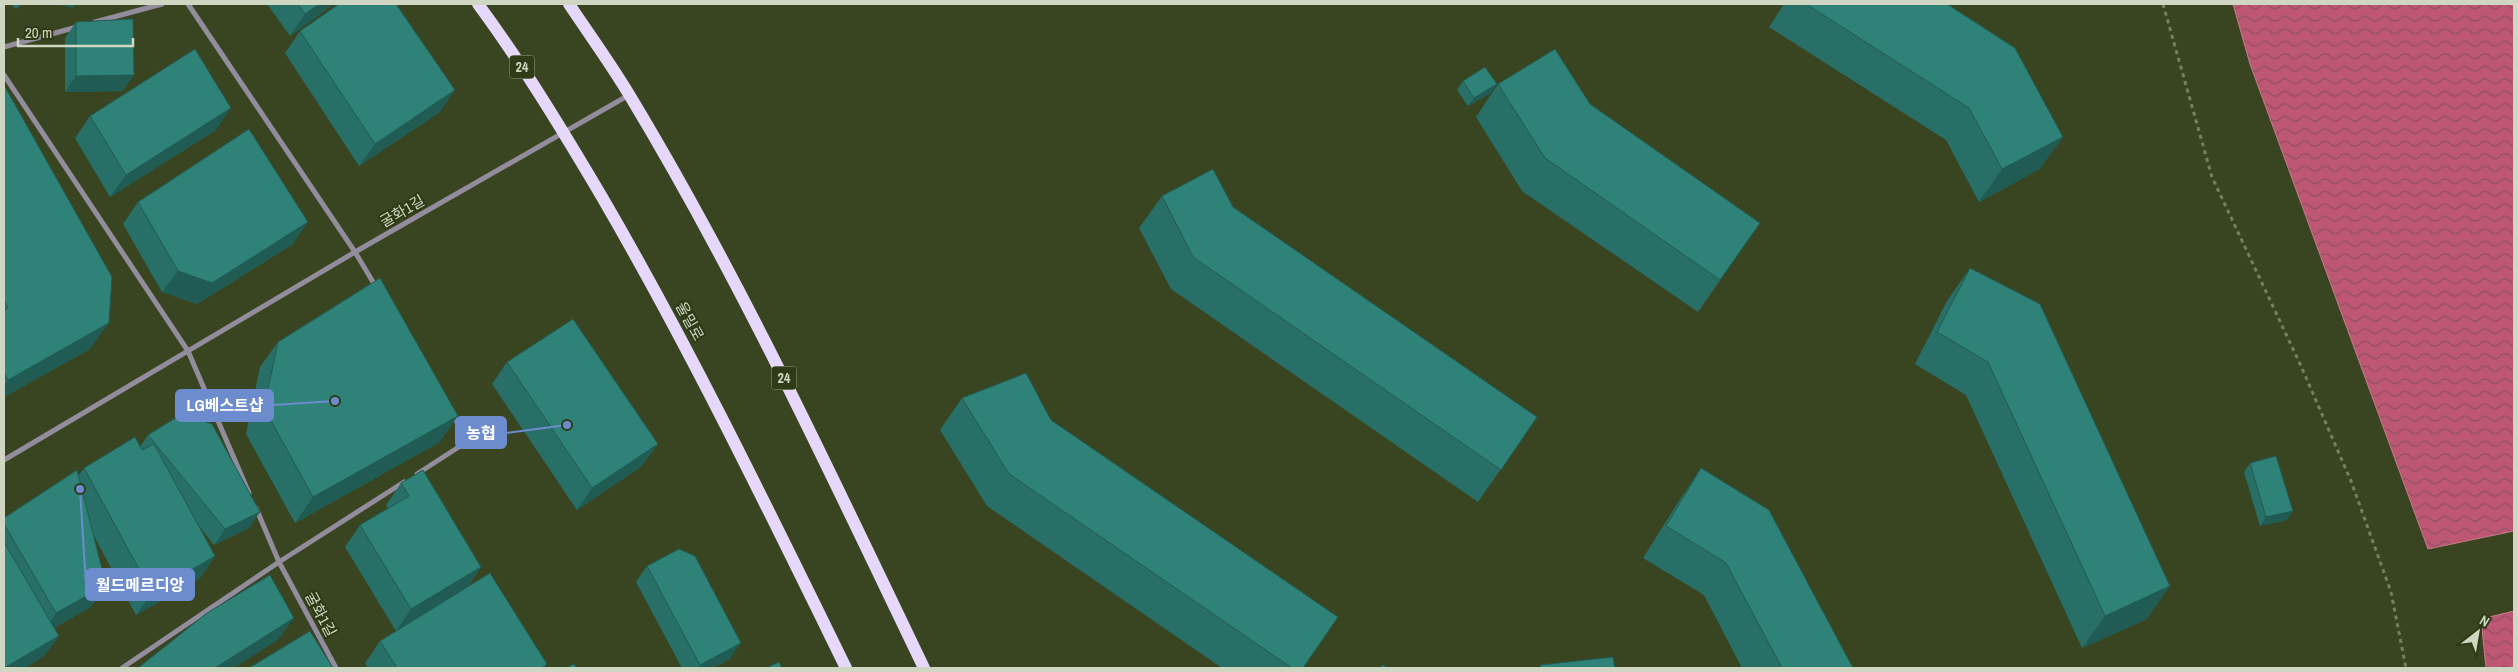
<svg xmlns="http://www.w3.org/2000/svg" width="2518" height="672" font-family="'Archivo Narrow','Noto Sans KR',sans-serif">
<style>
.water{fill:url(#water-waves);stroke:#c37d8b}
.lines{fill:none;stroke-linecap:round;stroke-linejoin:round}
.path{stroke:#758061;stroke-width:3;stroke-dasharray:4 4;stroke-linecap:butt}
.street{stroke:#938c9d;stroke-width:5}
.primary{stroke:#e6d8fb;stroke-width:12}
.wall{fill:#287067}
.shaded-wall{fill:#205b54}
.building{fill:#2e8278;stroke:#205b54}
.labels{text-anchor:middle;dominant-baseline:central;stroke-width:4;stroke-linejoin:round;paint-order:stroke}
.shield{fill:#2f3a16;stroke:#9fa88e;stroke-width:1}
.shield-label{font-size:14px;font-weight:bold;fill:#cfd7c2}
.street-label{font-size:15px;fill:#cfd7c2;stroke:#2f3a16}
.leader{fill:none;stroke:#6d8cce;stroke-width:2}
.callout-dot{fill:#6d8cce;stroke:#2f3a16;stroke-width:2}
.callout{fill:#6d8cce;stroke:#6d8cce;stroke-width:2}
.callout-label{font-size:16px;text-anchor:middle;font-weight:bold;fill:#fff}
</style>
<defs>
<pattern id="water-waves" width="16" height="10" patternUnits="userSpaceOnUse" patternTransform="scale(1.25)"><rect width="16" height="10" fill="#be5774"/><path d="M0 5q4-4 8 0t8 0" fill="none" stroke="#914f60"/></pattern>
</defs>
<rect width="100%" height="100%" fill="#394520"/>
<g class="water">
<path d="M 2233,4 L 2514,4 L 2514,531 L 2428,549 L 2250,64 Z"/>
<path d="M 2514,611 L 2514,668 L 2486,668 L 2481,619 Z"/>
</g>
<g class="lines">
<path class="path" d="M 2163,4 L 2212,177 L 2301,366 L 2351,481 L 2391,592 L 2406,668"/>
<g class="street">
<path d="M 188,4 L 355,252 L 376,287"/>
<path d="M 95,22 L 162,4"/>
<path d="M 4,47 L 77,27"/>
<path d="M 4,75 L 188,351 L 249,493"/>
<path d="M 4,460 L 355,252 L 629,95"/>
<path d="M 417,474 L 468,441 L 452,414"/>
<path d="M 256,508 L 279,562 L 336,668"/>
<path d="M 122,668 L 279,562 L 404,482"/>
</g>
<g class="primary">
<path d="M 478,4 C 523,65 563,131 602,197 C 691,350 768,509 846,668"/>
<path d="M 569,4 C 589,34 611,64 630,96 C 741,280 831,475 924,668"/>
</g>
</g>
<g class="wall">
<path d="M 11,4 L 23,4 L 16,9 Z"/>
<path d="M 267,4 L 334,4 L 290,36 Z"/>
<path d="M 1784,4 L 1947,4 L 2040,169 L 1979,202 L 1946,140 L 1769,27 Z"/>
<path d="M 76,22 L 123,91 L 65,92 L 65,38 Z"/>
<path d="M 300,31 L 440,112 L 359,166 L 285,53 Z"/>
<path d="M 1463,81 L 1491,93 L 1468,106 L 1457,90 Z"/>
<path d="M 1498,84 L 1760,223 L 1698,312 L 1522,191 L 1476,117 Z"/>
<path d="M 4,85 L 90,349 L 4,397 Z"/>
<path d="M 90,116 L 216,130 L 110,197 L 75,138 Z"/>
<path d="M 1162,196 L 1233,207 L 1537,417 L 1478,502 L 1171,289 L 1139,228 Z"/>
<path d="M 138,202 L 293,244 L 197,304 L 162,292 L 123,224 Z"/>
<path d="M 1970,268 L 2147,619 L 2082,648 L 1966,395 L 1915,364 L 1947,301 Z"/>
<path d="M 278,342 L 440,442 L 295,523 L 246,434 L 260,367 Z"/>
<path d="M 507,362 L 642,466 L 577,510 L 492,384 Z"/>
<path d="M 962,398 L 1051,420 L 1303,668 L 1222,668 L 987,506 L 940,430 Z"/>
<path d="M 148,435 L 249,528 L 214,545 L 199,526 L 215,556 L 200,578 L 136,615 L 93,534 L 106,585 L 91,607 L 54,628 L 59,636 L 43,657 L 4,668 L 4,518 L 78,476 L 84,468 L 140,447 Z"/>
<path d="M 2250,463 L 2287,520 L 2260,526 L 2244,472 Z"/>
<path d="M 1701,468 L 1853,668 L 1742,668 L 1704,595 L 1643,558 L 1679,501 Z"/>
<path d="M 401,483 L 481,567 L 467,588 L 547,664 L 544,668 L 368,668 L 365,663 L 380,641 L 441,604 L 396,631 L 345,547 L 360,525 L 388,508 L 386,505 Z"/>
<path d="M 647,566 L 730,659 L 713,668 L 682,668 L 636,582 Z"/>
</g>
<g class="shaded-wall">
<path d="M 20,4 L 23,4 L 16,9 Z"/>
<path d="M 57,4 L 76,4 L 73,8 Z"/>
<path d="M 319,4 L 334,4 L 290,36 L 305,14 Z"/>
<path d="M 134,75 L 123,91 L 65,92 L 76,76 Z"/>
<path d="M 1497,84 L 1491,93 L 1468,106 L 1474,98 Z"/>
<path d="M 455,90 L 440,112 L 359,166 L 375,144 Z"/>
<path d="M 231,108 L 216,130 L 110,197 L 126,175 Z"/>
<path d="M 2063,137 L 2040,169 L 1979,202 L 2002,169 Z"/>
<path d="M 308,222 L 293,244 L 197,304 L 162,292 L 178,271 Z"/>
<path d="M 109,323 L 90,349 L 4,397 L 4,385 L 8,380 Z"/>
<path d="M 458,416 L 440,442 L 295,523 L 313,497 Z"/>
<path d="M 658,444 L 642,466 L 577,510 L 592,488 Z"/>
<path d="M 2293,511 L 2287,520 L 2260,526 L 2266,517 Z"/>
<path d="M 260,512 L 249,528 L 214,545 L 225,529 Z"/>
<path d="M 215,556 L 200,578 L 136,615 L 152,593 Z"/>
<path d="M 481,567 L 466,589 L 396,631 L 411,609 Z"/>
<path d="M 106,585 L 91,607 L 41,635 L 56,613 Z"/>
<path d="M 2170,586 L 2147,619 L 2082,648 L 2105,616 Z"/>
<path d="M 294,618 L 278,640 L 234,668 L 215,668 Z"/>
<path d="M 59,636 L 43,657 L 25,668 L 4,668 Z"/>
<path d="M 741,643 L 730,659 L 713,668 L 698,668 L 700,665 Z"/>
</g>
<g class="building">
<path d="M 298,4 L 319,4 L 305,14 Z"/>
<path d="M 339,4 L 396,4 L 455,90 L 375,144 L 300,31 Z"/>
<path d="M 1806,4 L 1947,4 L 2015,48 L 2063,137 L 2002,169 L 1969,108 Z"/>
<path d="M 133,19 L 134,75 L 76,76 L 76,22 Z"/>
<path d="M 195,49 L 231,108 L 126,175 L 90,116 Z"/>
<path d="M 1555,49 L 1590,104 L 1760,223 L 1720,280 L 1545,158 L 1498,84 Z"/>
<path d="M 1485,67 L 1497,84 L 1474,98 L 1463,81 Z"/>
<path d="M 4,85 L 112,277 L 109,323 L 8,380 L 4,373 L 4,311 L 8,308 L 4,301 Z"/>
<path d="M 249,129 L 308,222 L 212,283 L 178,271 L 138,202 Z"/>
<path d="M 1213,169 L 1233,207 L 1537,417 L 1501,470 L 1193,257 L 1162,196 Z"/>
<path d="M 1970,268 L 2040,304 L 2170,586 L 2105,616 L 1988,362 L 1937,332 Z"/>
<path d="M 380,278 L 458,416 L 313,497 L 264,408 L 278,342 Z"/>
<path d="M 573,319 L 658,444 L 592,488 L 507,362 Z"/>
<path d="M 1026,373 L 1051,420 L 1338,617 L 1303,668 L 1292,668 L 1009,474 L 962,398 Z"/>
<path d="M 182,414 L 212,424 L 260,512 L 225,529 L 148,435 Z"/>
<path d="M 135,437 L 142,450 L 154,444 L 215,556 L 152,593 L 84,468 Z"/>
<path d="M 2276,456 L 2293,511 L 2266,517 L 2250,463 Z"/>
<path d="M 1701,468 L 1769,510 L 1853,668 L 1782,668 L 1726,563 L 1666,526 Z"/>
<path d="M 77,470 L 106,585 L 56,613 L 4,524 L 4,518 Z"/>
<path d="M 423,470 L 481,567 L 411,609 L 360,525 L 409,496 L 401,483 Z"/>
<path d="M 4,542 L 59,636 L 4,668 Z"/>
<path d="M 679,549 L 695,556 L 741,643 L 700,665 L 647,566 Z"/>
<path d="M 490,573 L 547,664 L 541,668 L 397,668 L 380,641 Z"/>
<path d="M 270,575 L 294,618 L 215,668 L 138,668 L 207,613 Z"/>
<path d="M 310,631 L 333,668 L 249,668 Z"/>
<path d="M 1613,657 L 1615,668 L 1541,668 L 1540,665 Z"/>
<path d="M 779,662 L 782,668 L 766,668 Z"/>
<path d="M 574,664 L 577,668 L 566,668 Z"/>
<path d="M 1382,665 L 1389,668 L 1380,668 Z"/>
</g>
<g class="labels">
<g class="shield">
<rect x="509.5" y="55.5" width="25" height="23" rx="4"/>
<rect x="771.5" y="366.5" width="25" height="23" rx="4"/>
</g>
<g class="shield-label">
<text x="522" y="67">24</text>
<text x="784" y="378">24</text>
</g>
<g class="street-label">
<text transform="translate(402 211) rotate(-30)">굴화1길</text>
<text transform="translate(690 321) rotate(61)">울밀로</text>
<text transform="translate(321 614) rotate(62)">굴화1길</text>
</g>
</g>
<path class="leader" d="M335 401L273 405M567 425L506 433M80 489L86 585"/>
<g class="callout-dot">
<circle cx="335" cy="401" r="5"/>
<circle cx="567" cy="425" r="5"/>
<circle cx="80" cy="489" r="5"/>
</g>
<g class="callout">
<rect x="176" y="390" width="97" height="31" rx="5"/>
<rect x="456" y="417" width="50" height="31" rx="5"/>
<rect x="86" y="569" width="108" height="31" rx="5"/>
</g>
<g class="callout-label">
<text x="225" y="411">LG베스트샵</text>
<text x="481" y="439">농협</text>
<text x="140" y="591">월드메르디앙</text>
</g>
<rect width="2518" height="672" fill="none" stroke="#cfd7c2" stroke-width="10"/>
<g transform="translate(2478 632) rotate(31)" stroke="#2f3a16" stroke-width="4" paint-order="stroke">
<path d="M0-4L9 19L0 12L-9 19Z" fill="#cfd7c2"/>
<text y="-8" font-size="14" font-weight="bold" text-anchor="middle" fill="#cfd7c2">N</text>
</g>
<path d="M18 38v8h115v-8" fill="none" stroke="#cfd7c2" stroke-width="2.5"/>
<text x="25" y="38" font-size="15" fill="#cfd7c2" stroke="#2f3a16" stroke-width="4" paint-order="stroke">20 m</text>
</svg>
